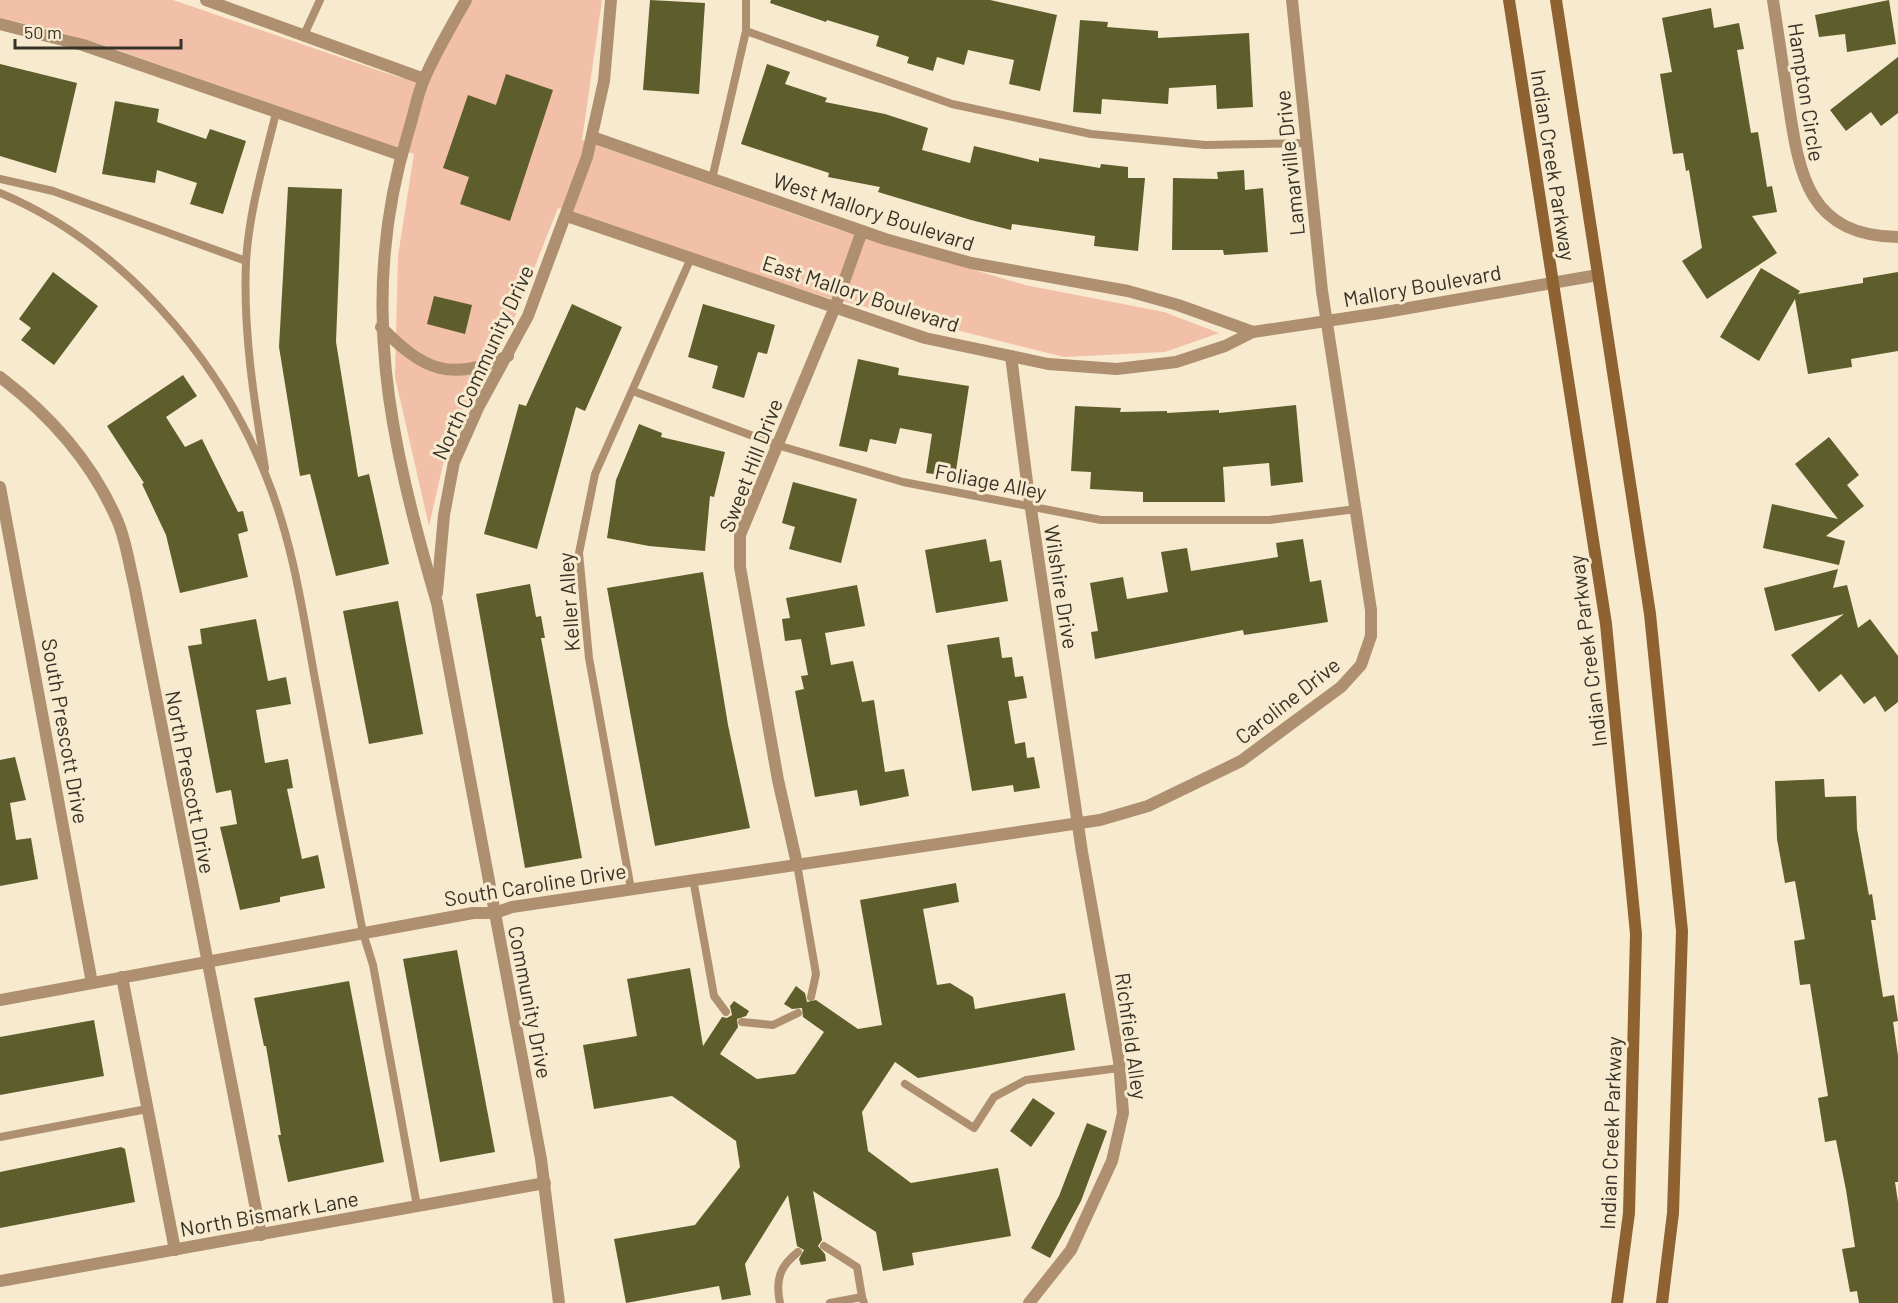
<svg xmlns="http://www.w3.org/2000/svg" width="1898" height="1303" font-family="Barlow,sans-serif">
<style>
.green{fill:#f2bfa8}
.building{fill:#5e5d2c}
.lines{fill:none;stroke-linecap:round;stroke-linejoin:round}
.lane{stroke:#ae8f70;stroke-width:8}
.street{stroke:#ae8f70;stroke-width:12}
.secondary{stroke:#8f6231;stroke-width:12}
.labels{text-anchor:middle;dominant-baseline:central;stroke-width:6;stroke-linejoin:round;paint-order:stroke}
.street-label{font-size:21px;fill:#373227;stroke:#f7eace}
</style>
<rect width="100%" height="100%" fill="#f7eace"/>
<path class="green" d="M 0,0 L 173,0 L 398,77 L 418,81 L 473,0 L 602,0 L 582,140 L 833,228 L 1025,285 L 1164,312 L 1219,333 L 1165,352 L 1064,357 L 822,296 L 558,208 L 512,324 L 451,430 L 429,526 L 395,377 L 398,256 L 414,154 L 112,48 L 49,29 L 0,18 Z"/>
<g class="building">
<path d="M 650,0 L 705,3 L 699,94 L 643,90 Z"/>
<path d="M 771,0 L 990,0 L 1057,15 L 1040,91 L 1009,84 L 1014,60 L 968,50 L 964,65 L 937,57 L 933,71 L 907,63 L 909,57 L 876,46 L 879,36 L 827,20 L 826,22 L 770,3 Z"/>
<path d="M 1889,0 L 1896,44 L 1847,52 L 1845,34 L 1819,37 L 1815,15 Z"/>
<path d="M 1711,8 L 1714,28 L 1739,23 L 1744,49 L 1737,50 L 1751,133 L 1758,132 L 1767,187 L 1772,186 L 1777,212 L 1752,216 L 1777,253 L 1707,299 L 1682,261 L 1702,248 L 1689,170 L 1686,171 L 1683,153 L 1673,154 L 1660,74 L 1672,72 L 1662,18 Z"/>
<path d="M 1080,20 L 1108,22 L 1107,27 L 1158,31 L 1158,38 L 1249,33 L 1253,107 L 1217,109 L 1216,85 L 1169,88 L 1168,104 L 1102,99 L 1101,114 L 1073,112 Z"/>
<path d="M 1898,57 L 1898,113 L 1881,126 L 1871,112 L 1846,131 L 1830,110 Z"/>
<path d="M 0,64 L 77,83 L 56,173 L 0,156 Z"/>
<path d="M 767,64 L 790,72 L 785,84 L 827,98 L 825,102 L 885,114 L 928,128 L 922,150 L 970,163 L 974,146 L 1039,162 L 1039,158 L 1100,168 L 1101,164 L 1128,167 L 1128,178 L 1145,178 L 1138,251 L 1094,246 L 1095,236 L 1012,224 L 1011,230 L 971,220 L 878,192 L 880,187 L 828,177 L 829,173 L 741,144 Z"/>
<path d="M 506,74 L 553,90 L 510,221 L 460,204 L 469,177 L 443,168 L 468,95 L 496,105 Z"/>
<path d="M 115,101 L 159,109 L 157,122 L 206,139 L 210,129 L 246,141 L 223,214 L 190,204 L 197,183 L 157,170 L 155,183 L 102,174 Z"/>
<path d="M 1244,170 L 1245,190 L 1263,188 L 1268,252 L 1224,255 L 1223,250 L 1172,250 L 1173,178 L 1218,179 L 1217,172 Z"/>
<path d="M 288,187 L 342,189 L 336,342 L 358,477 L 369,474 L 389,564 L 336,576 L 310,474 L 300,476 L 279,347 Z"/>
<path d="M 1761,268 L 1800,291 L 1798,294 L 1863,283 L 1863,278 L 1898,272 L 1898,351 L 1851,359 L 1852,367 L 1808,374 L 1795,299 L 1759,361 L 1720,337 Z"/>
<path d="M 53,272 L 98,306 L 54,365 L 21,340 L 31,328 L 19,319 Z"/>
<path d="M 434,296 L 472,305 L 465,334 L 427,324 Z"/>
<path d="M 572,304 L 622,327 L 585,411 L 576,407 L 537,549 L 484,534 L 519,404 L 526,406 Z"/>
<path d="M 703,304 L 775,325 L 767,354 L 758,352 L 744,398 L 712,388 L 718,366 L 688,357 Z"/>
<path d="M 858,359 L 899,368 L 898,375 L 969,386 L 955,477 L 926,473 L 932,434 L 900,428 L 896,444 L 870,439 L 867,452 L 839,446 Z"/>
<path d="M 183,375 L 197,396 L 166,417 L 185,447 L 202,439 L 238,512 L 243,511 L 248,531 L 238,534 L 248,577 L 180,593 L 166,535 L 142,484 L 144,483 L 107,426 Z"/>
<path d="M 1296,405 L 1303,482 L 1271,486 L 1269,463 L 1223,467 L 1225,502 L 1143,502 L 1143,492 L 1090,489 L 1091,472 L 1071,471 L 1075,406 L 1121,408 L 1120,412 L 1167,411 L 1167,413 L 1219,410 L 1219,413 Z"/>
<path d="M 639,424 L 662,433 L 661,437 L 725,452 L 714,497 L 710,496 L 705,551 L 649,546 L 607,538 L 616,480 Z"/>
<path d="M 1829,437 L 1859,475 L 1847,485 L 1864,506 L 1826,536 L 1845,541 L 1839,565 L 1763,548 L 1772,504 L 1838,519 L 1795,464 Z"/>
<path d="M 793,482 L 857,499 L 841,563 L 789,549 L 795,527 L 782,523 Z"/>
<path d="M 986,539 L 990,562 L 1001,560 L 1008,601 L 936,613 L 925,550 Z"/>
<path d="M 1303,539 L 1310,582 L 1321,580 L 1328,622 L 1244,635 L 1243,630 L 1095,659 L 1091,632 L 1098,631 L 1090,583 L 1123,577 L 1127,599 L 1168,592 L 1161,552 L 1187,548 L 1191,571 L 1278,557 L 1276,543 Z"/>
<path d="M 1838,569 L 1833,588 L 1847,585 L 1858,628 L 1870,619 L 1898,656 L 1898,702 L 1885,712 L 1875,696 L 1864,704 L 1841,674 L 1819,692 L 1791,655 L 1844,614 L 1775,631 L 1764,588 Z"/>
<path d="M 703,572 L 728,725 L 750,828 L 655,846 L 607,588 Z"/>
<path d="M 530,584 L 536,617 L 541,616 L 545,638 L 541,638 L 582,858 L 525,868 L 476,594 Z"/>
<path d="M 857,585 L 865,626 L 825,633 L 831,665 L 853,661 L 862,702 L 874,700 L 885,772 L 904,769 L 909,796 L 860,806 L 857,790 L 815,797 L 795,691 L 804,689 L 801,676 L 808,675 L 801,639 L 785,641 L 782,619 L 790,618 L 786,598 Z"/>
<path d="M 398,601 L 423,734 L 369,744 L 343,611 Z"/>
<path d="M 256,619 L 268,681 L 286,677 L 291,704 L 256,710 L 265,763 L 288,759 L 293,788 L 287,789 L 302,859 L 318,855 L 325,888 L 280,897 L 280,902 L 240,910 L 220,827 L 237,824 L 231,790 L 216,793 L 188,646 L 202,644 L 200,629 Z"/>
<path d="M 999,637 L 1002,658 L 1012,657 L 1015,677 L 1023,676 L 1027,698 L 1008,701 L 1015,744 L 1025,742 L 1027,758 L 1034,757 L 1040,788 L 1014,792 L 1013,785 L 972,791 L 947,645 Z"/>
<path d="M 15,757 L 26,800 L 10,803 L 16,840 L 31,838 L 38,879 L 0,886 L 0,760 Z"/>
<path d="M 1824,779 L 1825,797 L 1856,796 L 1857,829 L 1869,895 L 1872,894 L 1876,920 L 1871,920 L 1883,997 L 1894,995 L 1898,1021 L 1893,1022 L 1898,1056 L 1898,1182 L 1895,1182 L 1898,1202 L 1898,1303 L 1859,1303 L 1857,1291 L 1850,1292 L 1842,1249 L 1855,1247 L 1846,1190 L 1836,1140 L 1825,1142 L 1818,1098 L 1828,1096 L 1810,984 L 1800,985 L 1794,941 L 1805,939 L 1795,881 L 1785,883 L 1777,839 L 1775,781 Z"/>
<path d="M 956,883 L 959,902 L 923,909 L 937,985 L 950,983 L 973,997 L 975,1009 L 1065,993 L 1075,1050 L 918,1078 L 895,1062 L 862,1112 L 868,1151 L 911,1183 L 998,1168 L 1011,1236 L 912,1253 L 914,1265 L 883,1271 L 876,1232 L 813,1191 L 822,1240 L 818,1246 L 825,1254 L 826,1261 L 801,1265 L 799,1259 L 804,1250 L 797,1246 L 788,1195 L 745,1264 L 751,1295 L 722,1300 L 719,1286 L 626,1303 L 614,1239 L 695,1225 L 740,1167 L 736,1141 L 672,1096 L 594,1109 L 583,1045 L 637,1036 L 627,979 L 690,968 L 703,1046 L 722,1017 L 727,1018 L 732,1015 L 730,1006 L 734,1001 L 749,1011 L 746,1016 L 737,1019 L 738,1027 L 720,1054 L 757,1079 L 795,1074 L 824,1032 L 803,1017 L 802,1008 L 792,1009 L 784,1004 L 796,986 L 805,993 L 807,1002 L 816,1000 L 858,1029 L 882,1025 L 860,900 Z"/>
<path d="M 457,950 L 495,1152 L 440,1162 L 403,959 Z"/>
<path d="M 349,981 L 384,1162 L 288,1182 L 278,1135 L 281,1135 L 266,1046 L 264,1046 L 254,998 Z"/>
<path d="M 94,1020 L 104,1076 L 0,1095 L 0,1037 Z"/>
<path d="M 1033,1098 L 1055,1113 L 1031,1147 L 1010,1131 Z"/>
<path d="M 1087,1123 L 1107,1131 L 1081,1201 L 1050,1258 L 1031,1248 L 1059,1196 Z"/>
<path d="M 121,1147 L 125,1149 L 135,1202 L 0,1228 L 0,1172 Z"/>
</g>
<g class="lines">
<g class="lane">
<path d="M 746,31 L 952,104 L 1091,134 L 1205,145 L 1307,143"/>
<path d="M 304,35 L 320,0"/>
<path d="M 0,179 L 53,191 L 246,261"/>
<path d="M 712,179 L 746,31 L 746,0"/>
<path d="M 0,193 C 120,243 219,357 266,476 C 292,540 302,607 314,674 C 330,760 346,847 363,933 L 373,965 L 417,1206"/>
<path d="M 633,391 L 777,445 L 903,482 L 1101,520 L 1269,520 L 1356,509"/>
<path d="M 265,468 C 254,400 243,331 246,262 C 249,211 264,162 276,113"/>
<path d="M 797,864 L 816,974 L 811,997"/>
<path d="M 693,879 L 714,996 L 726,1012"/>
<path d="M 631,889 L 589,658 L 579,553 L 595,474 L 691,258"/>
<path d="M 742,1022 L 773,1025 L 798,1013"/>
<path d="M 905,1084 L 974,1128 L 994,1097 L 1026,1080 L 1119,1068"/>
<path d="M 0,1137 L 147,1109"/>
<path d="M 824,1246 L 857,1267 L 862,1297"/>
<path d="M 780,1303 C 775,1280 780,1266 798,1252"/>
<path d="M 830,1303 L 862,1297 L 864,1303"/>
</g>
<g class="street">
<path d="M 206,0 L 424,79"/>
<path d="M 466,0 C 452,25 437,50 425,77 C 417,94 414,115 408,133 C 357,300 390,441 437,603 L 541,1159 L 559,1303"/>
<path d="M 1773,0 C 1778,33 1783,67 1788,100 C 1799,173 1807,236 1898,237"/>
<path d="M 0,24 L 83,45 L 401,155"/>
<path d="M 592,137 L 885,239 L 971,263 L 1128,291 L 1178,305 L 1253,332"/>
<path d="M 567,216 L 925,338 L 1048,364 L 1117,369 L 1176,362 L 1225,346 L 1253,332 L 1380,313 L 1598,275"/>
<path d="M 381,327 C 424,371 450,382 508,356"/>
<path d="M 1011,356 L 1027,482 L 1082,852 L 1119,1061 L 1123,1113 L 1112,1161 L 1071,1250 L 1029,1303"/>
<path d="M 0,377 C 50,415 93,463 118,522 C 126,541 129,564 134,584 L 261,1235"/>
<path d="M 0,487 L 92,983"/>
<path d="M 437,593 L 444,515 L 454,462 L 478,408 L 528,316 L 587,157 L 604,81 L 611,0"/>
<path d="M 797,864 L 778,780 L 740,567 L 740,535 L 835,307 L 862,231"/>
<path d="M 122,977 L 175,1250"/>
<path d="M 0,1000 L 473,913 L 495,913 L 512,907 L 1100,820 L 1148,806 L 1241,761 L 1341,687 L 1361,665 L 1371,636 L 1371,610 L 1322,291 L 1292,0"/>
<path d="M 0,1281 L 545,1183"/>
</g>
<g class="secondary">
<path d="M 1509,0 L 1606,624 L 1636,934 L 1629,1213 L 1617,1303"/>
<path d="M 1556,0 L 1650,614 L 1682,931 L 1673,1213 L 1662,1303"/>
</g>
</g>
<g class="labels">
<g class="street-label">
<text transform="translate(1807 92) rotate(81)">Hampton Circle</text>
<text transform="translate(1289 163) rotate(-96)">Lamarville Drive</text>
<text transform="translate(1554 165) rotate(81)">Indian Creek Parkway</text>
<text transform="translate(874 211) rotate(18)">West Mallory Boulevard</text>
<text transform="translate(1422 285) rotate(-10)">Mallory Boulevard</text>
<text transform="translate(861 293) rotate(18)">East Mallory Boulevard</text>
<text transform="translate(482 362) rotate(-65)">North Community Drive</text>
<text transform="translate(750 465) rotate(-69)">Sweet Hill Drive</text>
<text transform="translate(991 481) rotate(11)">Foliage Alley</text>
<text transform="translate(1062 587) rotate(81)">Wilshire Drive</text>
<text transform="translate(568 602) rotate(-94)">Keller Alley</text>
<text transform="translate(1587 651) rotate(-97)">Indian Creek Parkway</text>
<text transform="translate(1287 700) rotate(-38)">Caroline Drive</text>
<text transform="translate(66 731) rotate(80)">South Prescott Drive</text>
<text transform="translate(191 782) rotate(79)">North Prescott Drive</text>
<text transform="translate(535 884) rotate(-9)">South Caroline Drive</text>
<text transform="translate(531 1002) rotate(79)">Community Drive</text>
<text transform="translate(1132 1036) rotate(82)">Richfield Alley</text>
<text transform="translate(1610 1133) rotate(-88)">Indian Creek Parkway</text>
<text transform="translate(269 1213) rotate(-10)">North Bismark Lane</text>
</g>
</g>
<path d="M15 39v9h166v-9" fill="none" stroke="#373227" stroke-width="3"/>
<text x="24" y="39" font-size="18" fill="#373227" stroke="#f7eace" stroke-width="4.5" paint-order="stroke">50 m</text>
</svg>
